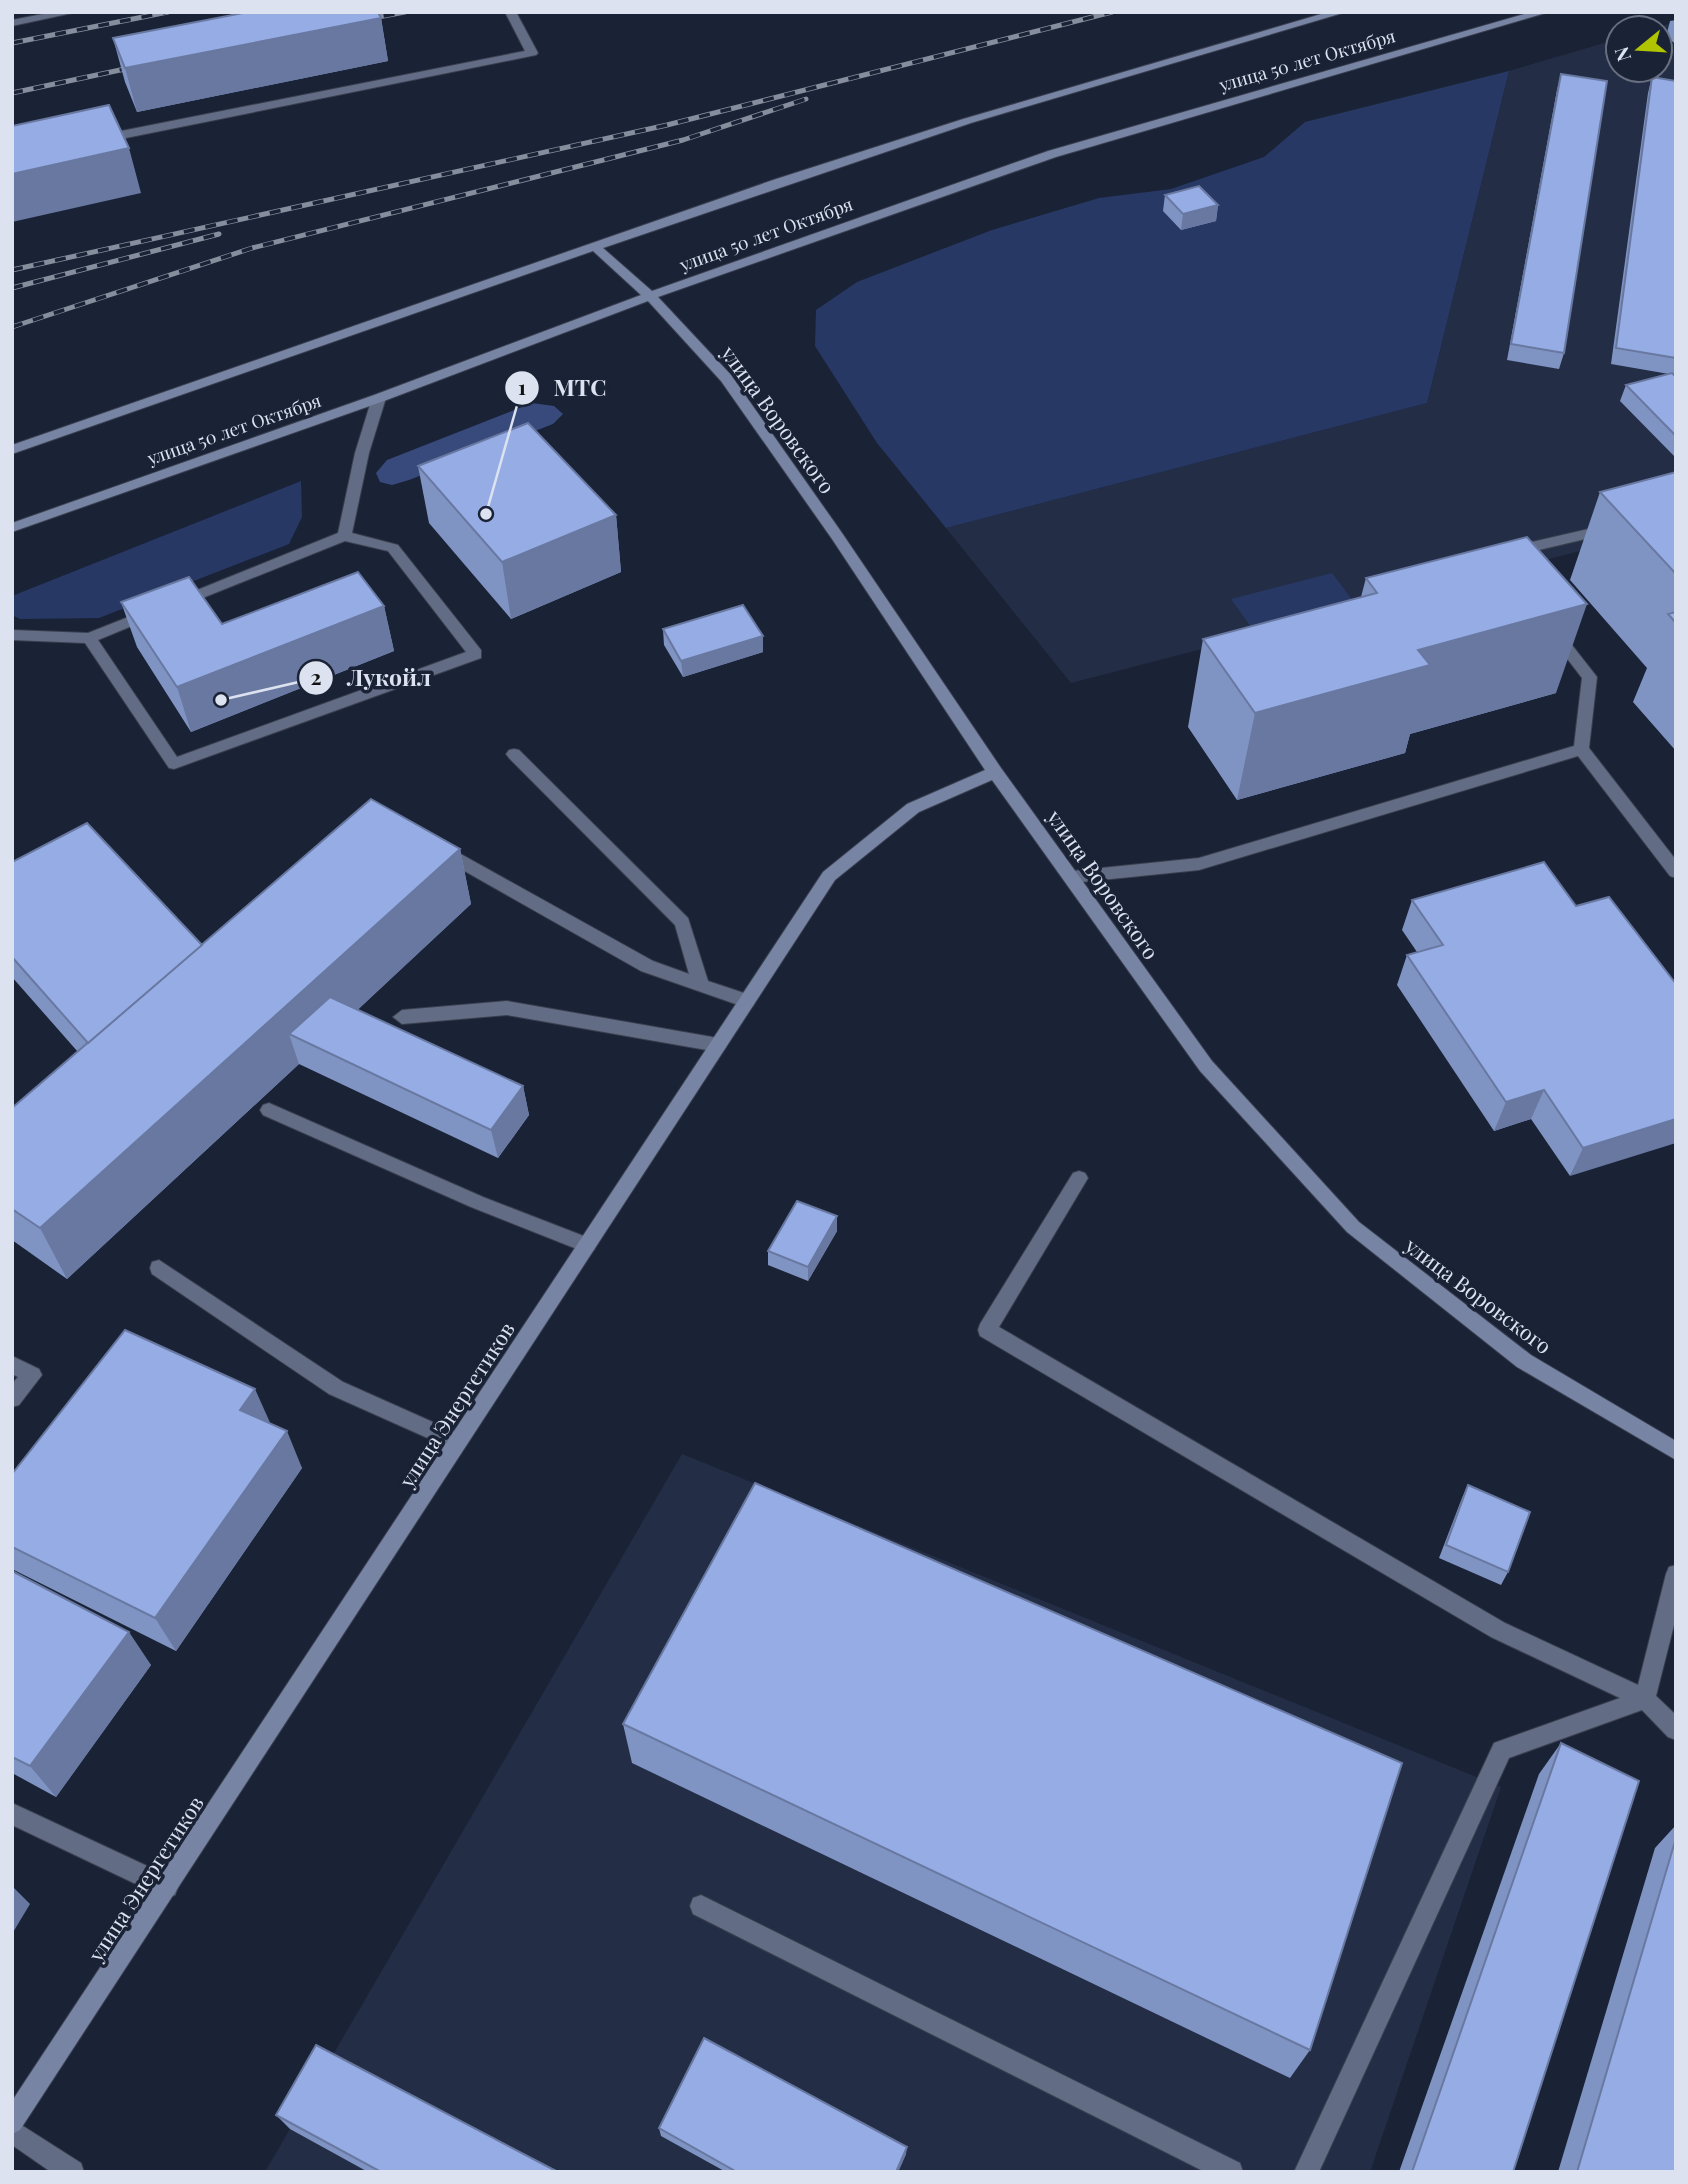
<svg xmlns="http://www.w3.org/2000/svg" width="1688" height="2184" font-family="'Playfair Display',serif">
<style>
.built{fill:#232e46}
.green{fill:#283864}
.forest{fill:#374a7b}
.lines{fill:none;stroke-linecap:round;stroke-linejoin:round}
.lane-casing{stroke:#393f4f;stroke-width:2}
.secondary-casing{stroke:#393f4f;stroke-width:2}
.lane{fill:#626c84;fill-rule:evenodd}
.secondary{fill:#7784a3;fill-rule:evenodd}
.rail-casing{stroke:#868d9d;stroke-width:5}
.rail{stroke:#1a2236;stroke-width:3.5;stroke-dasharray:11;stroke-linecap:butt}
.wall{fill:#8094c4}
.shaded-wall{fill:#6878a0}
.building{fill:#95ace4;stroke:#6878a0;stroke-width:2}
.labels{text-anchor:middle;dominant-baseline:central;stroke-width:7;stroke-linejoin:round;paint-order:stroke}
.far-street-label{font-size:18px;fill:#dce2ef;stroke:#1a2236}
.street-label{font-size:21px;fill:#dce2ef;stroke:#1a2236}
.leader{fill:none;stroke:#dce2ef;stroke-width:2.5}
.callout-dot{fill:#dce2ef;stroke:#1a2236;stroke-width:2.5}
.mark-label{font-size:21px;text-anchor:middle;font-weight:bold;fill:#111}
.callout-label{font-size:23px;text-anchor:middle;font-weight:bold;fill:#dce2ef;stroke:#1a2236;stroke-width:7;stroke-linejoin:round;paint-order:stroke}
</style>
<rect width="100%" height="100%" fill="#1a2236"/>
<g class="built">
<path d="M 1676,22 L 1676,526 L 1071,683 L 946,528 L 1427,403 L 1509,71 L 1618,39 L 1618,70 L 1660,70 L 1660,28 L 1655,28 Z"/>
<path d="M 682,1454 L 1501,1787 L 1370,2172 L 265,2172 Z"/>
</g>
<g class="green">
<path d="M 1509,71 L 1427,403 L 946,528 L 877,443 L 815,346 L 816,310 L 857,282 L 992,230 L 1099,198 L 1171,189 L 1264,157 L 1305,122 Z"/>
<path d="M 301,481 L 302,517 L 289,544 L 99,618 L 20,619 L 12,615 L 12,596 Z"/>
<path d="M 1332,573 L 1356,605 L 1254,631 L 1231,599 Z"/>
</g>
<path class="forest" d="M 532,403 L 554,406 L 563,414 L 553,424 L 409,480 L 392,485 L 380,482 L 376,473 L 387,460 Z"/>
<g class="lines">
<g class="lane-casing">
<g id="lane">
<path d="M 53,12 L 77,12 L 12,26 L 12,20 Z"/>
<path d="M 505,12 L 516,12 L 538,53 L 536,55 L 101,143 L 95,139 L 101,135 L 525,51 Z"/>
<path d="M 379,394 L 386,398 L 369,453 L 352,533 L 398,545 L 481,650 L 481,658 L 174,769 L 169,768 L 85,643 L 12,640 L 12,630 L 88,633 L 146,610 L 156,610 L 156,616 L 98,640 L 177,757 L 466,652 L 388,551 L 345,541 L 180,607 L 173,602 L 175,599 L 338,533 L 355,453 L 372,398 Z"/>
<path d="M 1610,524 L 1615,526 L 1615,532 L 1514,556 L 1507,551 L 1514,546 Z"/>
<path d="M 1556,630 L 1561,631 L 1597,677 L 1589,748 L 1676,860 L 1676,878 L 1670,876 L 1578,756 L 1199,870 L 1072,883 L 1064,877 L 1072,871 L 1199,858 L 1574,746 L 1582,678 L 1549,635 Z"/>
<path d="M 514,749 L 519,750 L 688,918 L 708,981 L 753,996 L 755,1001 L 753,1006 L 747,1008 L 641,971 L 438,856 L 436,852 L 438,848 L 450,848 L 653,961 L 689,974 L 675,925 L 509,758 L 506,754 L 509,750 Z"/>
<path d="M 507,1001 L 718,1038 L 724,1040 L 727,1045 L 724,1050 L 718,1052 L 507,1015 L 402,1024 L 393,1017 L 402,1010 Z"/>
<path d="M 269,1103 L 483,1197 L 594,1240 L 596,1245 L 594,1250 L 587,1253 L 471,1207 L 263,1115 L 260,1110 L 263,1105 Z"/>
<path d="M 1079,1171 L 1085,1173 L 1088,1178 L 1085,1183 L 999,1327 L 1505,1623 L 1638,1685 L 1666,1574 L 1669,1567 L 1676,1565 L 1676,1617 L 1656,1696 L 1676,1715 L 1676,1740 L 1668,1737 L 1642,1710 L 1509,1758 L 1319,2172 L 1294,2172 L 1494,1743 L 1620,1698 L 1491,1637 L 980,1336 L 978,1330 L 980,1324 L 1073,1173 Z"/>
<path d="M 159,1260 L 343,1382 L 464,1436 L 467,1442 L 464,1448 L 457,1451 L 450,1448 L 329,1394 L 152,1274 L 150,1268 L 152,1262 Z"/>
<path d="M 12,1356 L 39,1369 L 42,1375 L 19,1405 L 12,1407 L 12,1384 L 18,1377 L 12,1374 Z"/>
<path d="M 12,1803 L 175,1879 L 178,1887 L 175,1895 L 167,1898 L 159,1895 L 12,1825 Z"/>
<path d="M 701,1895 L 1240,2163 L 1243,2172 L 1205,2172 L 693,1914 L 690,1906 L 693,1898 Z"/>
<path d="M 12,2119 L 81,2163 L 84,2172 L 51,2172 L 12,2145 Z"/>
</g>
</g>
<g class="secondary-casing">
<path id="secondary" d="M 1328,12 L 1346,12 L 971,123 L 603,248 L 652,291 L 1048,151 L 1531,12 L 1549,12 L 1056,157 L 658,297 L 731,375 L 842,533 L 1001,768 L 1212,1061 L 1359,1222 L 1531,1355 L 1676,1441 L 1676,1460 L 1517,1367 L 1347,1232 L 1200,1071 L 992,780 L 919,812 L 835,880 L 20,2130 L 12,2134 L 12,2101 L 823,872 L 907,804 L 985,770 L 832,539 L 721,381 L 648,301 L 384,401 L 12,532 L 12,523 L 374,395 L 641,295 L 593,251 L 12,454 L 12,445 L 773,180 L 963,119 Z"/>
</g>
<use href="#lane" class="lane"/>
<use href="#secondary" class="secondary"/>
<g class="rail-casing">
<g id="rail">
<path d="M 362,20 L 405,12"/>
<path d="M 12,43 L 168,12"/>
<path d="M 12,93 L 139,66"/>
<path d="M 12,270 L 667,125 L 1112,12"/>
<path d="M 12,288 L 219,234"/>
<path d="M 12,327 L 252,248 L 683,140 L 806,99"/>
</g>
</g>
<use href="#rail" class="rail"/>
</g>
<g class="wall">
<path d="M 381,18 L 388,61 L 137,112 L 125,82 L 113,38 Z"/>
<path d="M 1676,20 L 1676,44 L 1666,37 L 1670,21 Z"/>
<path d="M 1561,74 L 1564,353 L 1559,369 L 1507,360 L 1557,90 Z"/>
<path d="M 1652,77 L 1676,81 L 1676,375 L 1674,375 L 1676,377 L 1676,458 L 1620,401 L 1626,385 L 1669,374 L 1611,364 L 1648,93 Z"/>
<path d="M 1165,195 L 1218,205 L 1216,221 L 1181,230 L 1163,211 Z"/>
<path d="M 418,466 L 616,515 L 621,572 L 511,619 L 429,523 Z"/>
<path d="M 1676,472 L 1676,751 L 1633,702 L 1647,668 L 1570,580 L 1600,492 Z"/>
<path d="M 1366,578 L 1556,693 L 1410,734 L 1405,753 L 1237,800 L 1188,727 L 1203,639 L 1361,597 Z"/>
<path d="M 121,602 L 222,624 L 384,606 L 394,651 L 191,732 L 137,647 Z"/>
<path d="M 663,629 L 763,652 L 683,677 L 664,645 Z"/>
<path d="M 460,849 L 471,904 L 357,1010 L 523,1086 L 529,1115 L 498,1158 L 299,1064 L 67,1279 L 12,1240 L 12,1108 L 78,1052 L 12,977 L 12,862 L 202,945 Z"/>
<path d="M 1412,900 L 1576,906 L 1676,984 L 1570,1176 L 1531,1119 L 1494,1131 L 1397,985 L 1407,955 L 1417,952 L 1402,930 Z"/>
<path d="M 837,1231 L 808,1281 L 768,1265 L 768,1251 Z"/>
<path d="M 270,1423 L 302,1468 L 176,1651 L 12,1569 L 12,1474 Z"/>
<path d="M 1468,1485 L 1508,1572 L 1501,1585 L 1439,1558 L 1462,1498 Z"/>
<path d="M 12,1571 L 151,1665 L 56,1797 L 12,1773 Z"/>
<path d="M 623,1724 L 1310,2050 L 1290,2078 L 632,1763 Z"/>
<path d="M 1561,1743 L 1513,2172 L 1399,2172 L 1539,1774 Z"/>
<path d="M 1676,1825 L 1676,2172 L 1558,2172 L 1655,1848 Z"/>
<path d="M 276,2115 L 558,2172 L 368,2172 L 290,2129 Z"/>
<path d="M 659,2128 L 906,2154 L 898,2172 L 726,2172 L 661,2136 Z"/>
</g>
<g class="shaded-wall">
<path d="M 381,18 L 388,61 L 137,112 L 125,68 Z"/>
<path d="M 129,148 L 141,193 L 12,222 L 12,174 Z"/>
<path d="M 1218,205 L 1216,221 L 1181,230 L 1183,214 Z"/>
<path d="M 616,515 L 621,572 L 511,619 L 502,562 Z"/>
<path d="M 1587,604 L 1556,693 L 1410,734 L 1405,753 L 1237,800 L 1255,713 L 1418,650 Z"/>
<path d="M 384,606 L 394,651 L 191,732 L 177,687 Z"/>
<path d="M 763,636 L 763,652 L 683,677 L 681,661 Z"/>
<path d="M 460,849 L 471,904 L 317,1048 L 289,1034 L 299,1064 L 67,1279 L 40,1228 Z"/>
<path d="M 523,1086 L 529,1115 L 498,1158 L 491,1130 Z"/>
<path d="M 1544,1090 L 1531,1119 L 1494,1131 L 1506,1102 Z"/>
<path d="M 1676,1119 L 1676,1143 L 1570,1176 L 1583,1148 Z"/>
<path d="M 837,1216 L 837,1231 L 808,1281 L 808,1267 Z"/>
<path d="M 255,1389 L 272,1427 L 240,1410 Z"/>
<path d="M 287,1431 L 302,1468 L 176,1651 L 155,1618 Z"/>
<path d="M 129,1632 L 151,1665 L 56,1797 L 30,1766 Z"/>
<path d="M 12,1886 L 30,1904 L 12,1934 Z"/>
<path d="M 907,2147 L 906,2154 L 898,2172 L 896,2172 Z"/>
</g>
<g class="building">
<path d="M 248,12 L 378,12 L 381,18 L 125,68 L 113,38 Z"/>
<path d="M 1561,74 L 1607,81 L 1564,353 L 1511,344 Z"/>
<path d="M 1652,77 L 1676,81 L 1676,358 L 1616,348 Z"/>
<path d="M 109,105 L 129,148 L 12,174 L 12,126 Z"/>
<path d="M 1199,186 L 1218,205 L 1183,214 L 1165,195 Z"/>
<path d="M 1672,373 L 1676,377 L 1676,436 L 1626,385 Z"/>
<path d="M 528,423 L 616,515 L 502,562 L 418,466 Z"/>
<path d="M 1676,472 L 1676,574 L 1600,492 Z"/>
<path d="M 1527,537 L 1587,604 L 1418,650 L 1430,665 L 1255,713 L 1203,639 L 1377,593 L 1366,578 Z"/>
<path d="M 358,572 L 384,606 L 177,687 L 121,602 L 189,577 L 222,624 Z"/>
<path d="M 743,605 L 763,636 L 681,661 L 663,629 Z"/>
<path d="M 1676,612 L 1676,623 L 1668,614 Z"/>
<path d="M 371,799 L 460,849 L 40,1228 L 12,1209 L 12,1108 Z"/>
<path d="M 87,823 L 202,945 L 88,1043 L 12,957 L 12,862 Z"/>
<path d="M 1544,862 L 1576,906 L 1609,897 L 1676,984 L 1676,1119 L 1583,1148 L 1544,1090 L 1506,1102 L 1407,955 L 1443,945 L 1412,900 Z"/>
<path d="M 330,997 L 523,1086 L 491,1130 L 289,1034 Z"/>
<path d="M 797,1201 L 837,1216 L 808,1267 L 768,1251 Z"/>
<path d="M 125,1330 L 255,1389 L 240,1410 L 287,1431 L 155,1618 L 12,1547 L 12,1474 Z"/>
<path d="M 755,1483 L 1402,1763 L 1310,2050 L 623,1724 Z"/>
<path d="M 1468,1485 L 1530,1512 L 1508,1572 L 1446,1545 Z"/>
<path d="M 12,1571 L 129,1632 L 30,1766 L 12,1757 Z"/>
<path d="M 1561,1743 L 1639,1781 L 1513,2172 L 1412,2172 Z"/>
<path d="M 1676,1838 L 1676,2172 L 1577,2172 Z"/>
<path d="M 704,2038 L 907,2147 L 896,2172 L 737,2172 L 659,2128 Z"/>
<path d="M 316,2045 L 558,2172 L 381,2172 L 276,2115 Z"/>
</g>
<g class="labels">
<g class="far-street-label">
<text transform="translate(1307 60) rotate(-16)">улица 50 лет Октября</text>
<text transform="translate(766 234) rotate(-20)">улица 50 лет Октября</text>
<text transform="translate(234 429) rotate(-19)">улица 50 лет Октября</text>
</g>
<g class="street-label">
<text transform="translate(779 419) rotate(54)">улица Воровского</text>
<text transform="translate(1104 884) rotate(55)">улица Воровского</text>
<text transform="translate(1479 1295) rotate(37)">улица Воровского</text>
<text transform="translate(456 1404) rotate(-57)">улица Энергетиков</text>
<text transform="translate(145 1878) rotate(-57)">улица Энергетиков</text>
</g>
</g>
<path class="leader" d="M486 514L522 388M221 700L316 678"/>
<g class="callout-dot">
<circle cx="486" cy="514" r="7"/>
<circle cx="221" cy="700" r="7"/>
<circle cx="522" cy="388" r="18"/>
<circle cx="316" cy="678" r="18"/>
</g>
<g class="mark-label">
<text x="522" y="395">1</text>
<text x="316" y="685">2</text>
</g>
<g class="callout-label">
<text x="580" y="396">МТС</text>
<text x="389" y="686">Лукойл</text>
</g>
<rect width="1688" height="2184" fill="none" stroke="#dce2ef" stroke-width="28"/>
<g transform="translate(1639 49) rotate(252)"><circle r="33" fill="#1a2236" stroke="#686f80" stroke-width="2"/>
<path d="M0-5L12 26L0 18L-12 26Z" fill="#b0c500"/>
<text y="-10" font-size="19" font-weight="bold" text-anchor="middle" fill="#dce2ef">N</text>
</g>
</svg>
